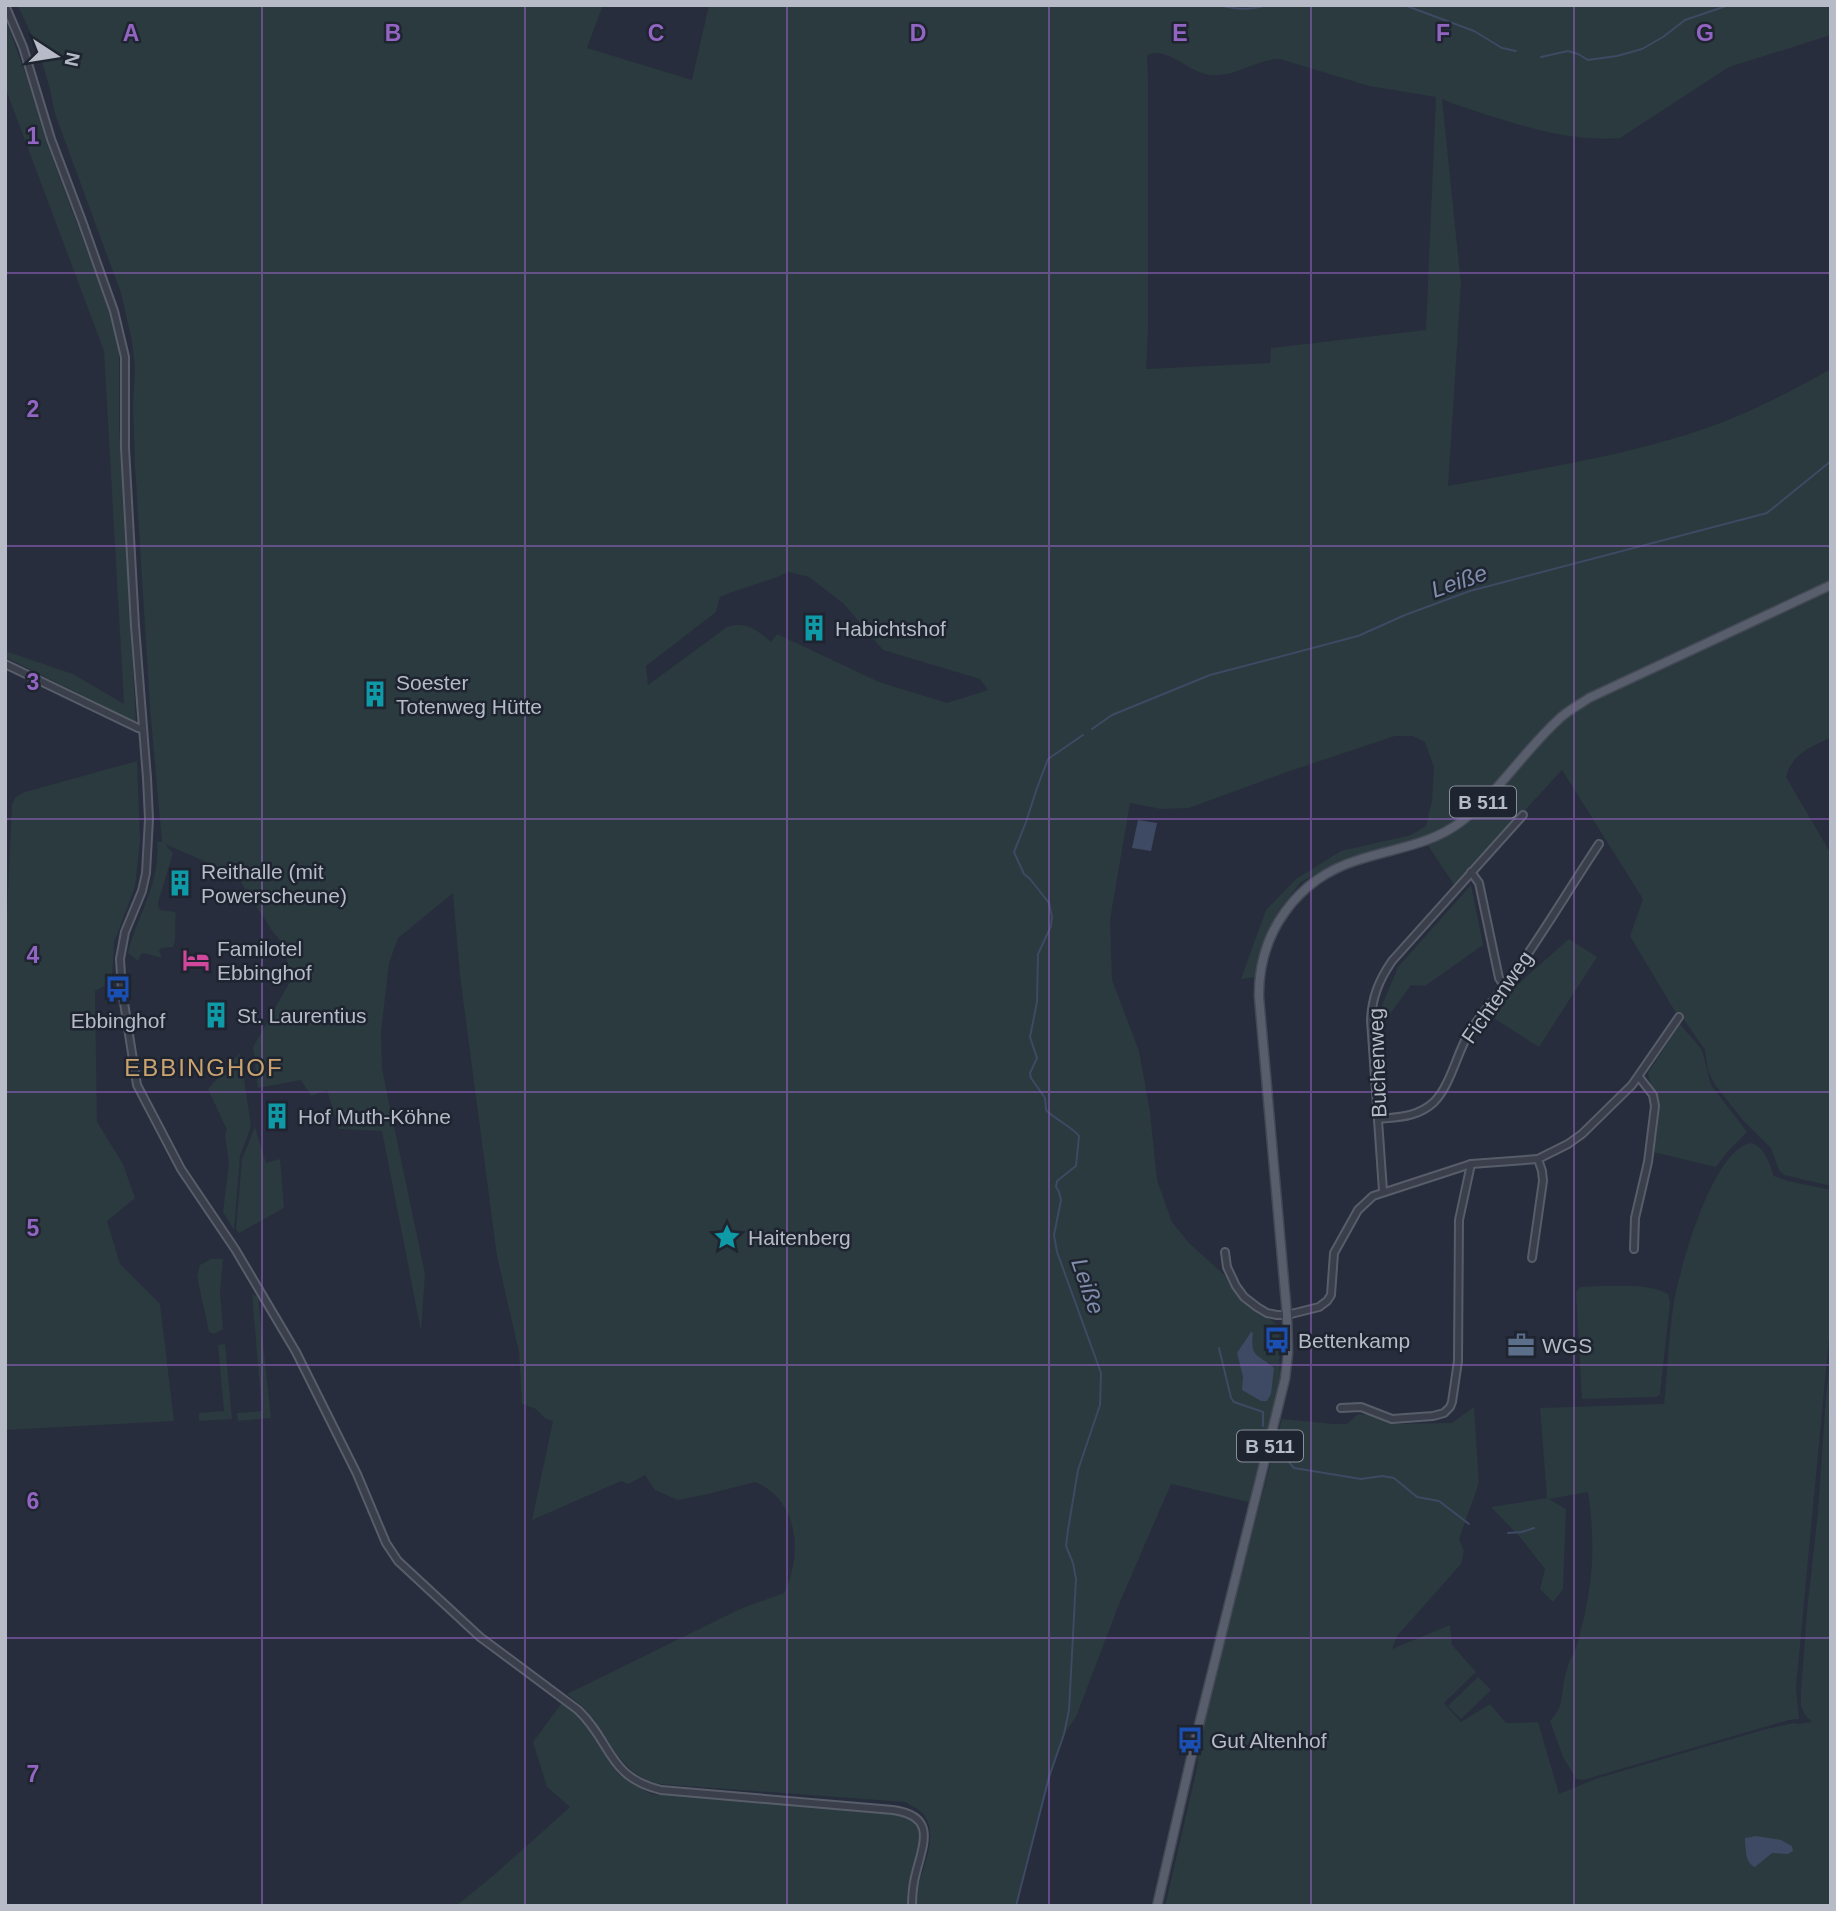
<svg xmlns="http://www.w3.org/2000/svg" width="1836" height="1911" font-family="Helvetica,sans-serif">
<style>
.green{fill:#2a3a3e;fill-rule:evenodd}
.water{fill:#3e4963}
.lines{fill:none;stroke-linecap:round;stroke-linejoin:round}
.stream{stroke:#3e4963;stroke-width:2}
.minor-casing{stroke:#585d6a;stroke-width:10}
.major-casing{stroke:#434855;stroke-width:11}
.minor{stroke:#3b3f4c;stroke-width:6}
.major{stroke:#595e6c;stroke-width:8}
.grid{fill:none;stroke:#9365c2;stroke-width:2;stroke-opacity:0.55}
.labels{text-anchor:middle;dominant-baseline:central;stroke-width:5;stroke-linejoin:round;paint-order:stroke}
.shield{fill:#1f2431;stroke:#898e9a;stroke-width:2}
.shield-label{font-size:19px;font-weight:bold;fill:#b6bbc7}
.poi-label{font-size:21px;fill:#b6bbc7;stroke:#1f2431;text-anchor:start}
.street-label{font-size:21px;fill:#b6bbc7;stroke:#1f2431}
.water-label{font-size:23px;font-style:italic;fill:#818eab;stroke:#1f2431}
.quarter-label{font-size:24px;letter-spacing:2px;fill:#caa36f;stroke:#1f2431}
.grid-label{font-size:23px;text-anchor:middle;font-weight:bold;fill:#9365c2;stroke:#1f2431;stroke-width:5;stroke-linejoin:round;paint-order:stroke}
</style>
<rect width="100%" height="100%" fill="#272d3c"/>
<g class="green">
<path d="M 17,5 L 603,5 L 587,48 L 692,80 L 709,5 L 1831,5 L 1831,35 L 1729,67 L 1620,138 C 1564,143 1507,121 1454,104 L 1442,99 L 1461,284 L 1448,486 C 1536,469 1630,456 1715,425 C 1756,410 1793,390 1831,369 L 1831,738 C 1811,746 1792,754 1786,777 L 1831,854 L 1831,1186 L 1784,1175 L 1779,1170 L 1771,1148 L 1743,1120 L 1715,1085 L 1708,1071 L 1705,1050 L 1683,1018 L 1676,1013 L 1630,936 L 1643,899 L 1562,770 L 1455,886 L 1427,844 L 1343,859 L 1301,882 L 1279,910 L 1261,949 L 1256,977 L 1241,979 L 1266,910 L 1296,879 L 1341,851 L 1411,835 L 1426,826 L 1432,801 L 1434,767 L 1425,742 L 1413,736 L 1395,736 L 1290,771 L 1189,808 L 1161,809 L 1130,803 L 1110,920 L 1112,980 L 1139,1051 L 1150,1112 L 1157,1180 L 1172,1222 L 1189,1243 L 1252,1300 L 1249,1304 L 1279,1326 L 1280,1381 L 1249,1502 L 1171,1484 L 1119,1604 L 1076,1717 L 1064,1734 L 1056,1756 L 1016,1906 L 915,1906 C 915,1878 942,1839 924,1815 C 920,1809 911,1806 905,1802 L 660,1784 C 620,1775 612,1741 588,1712 C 582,1705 574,1700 567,1694 L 740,1609 L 784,1593 C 803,1555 799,1500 755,1482 L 708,1494 L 678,1500 L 655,1490 L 645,1475 L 629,1484 L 621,1481 L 532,1520 L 553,1421 L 545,1418 L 536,1409 L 522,1404 L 519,1352 L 497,1256 L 460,976 L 453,893 L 398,938 L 389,963 L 381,1033 L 382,1069 L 425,1274 L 421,1331 L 382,1131 L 339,1129 L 327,1090 L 311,1096 L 301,1080 L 258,1088 L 253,1047 L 291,980 L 284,945 L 273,932 L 236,875 L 165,844 L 173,853 L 158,903 L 159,909 C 165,912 170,910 176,913 C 174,924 177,940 173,947 L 161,948 L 159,951 L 162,958 L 144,953 L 141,954 L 138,961 L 128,953 C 137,915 161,883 157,842 L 162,842 L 150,708 L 135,466 L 133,405 L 135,368 L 132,341 L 121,293 L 55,114 C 49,77 35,38 17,5 ZM 1154,53 C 1175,53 1189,72 1210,75 C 1234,78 1256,59 1280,59 L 1369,86 L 1436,97 L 1426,330 L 1271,348 L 1270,363 L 1146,369 L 1148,328 L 1148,77 L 1147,55 ZM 789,572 L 809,577 L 844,604 L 883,650 L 980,679 L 988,690 L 947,703 L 879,682 L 777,634 L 771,642 C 757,630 746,621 727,627 L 648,685 L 646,666 L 716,612 L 720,597 C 743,587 767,582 789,572 Z"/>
<path d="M 5,18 L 27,78 L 47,144 L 110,312 L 119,350 L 119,426 L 136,722 L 5,657 L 5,651 L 73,674 L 124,704 L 104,351 L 5,87 Z"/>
<path d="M 137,761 L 140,840 L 135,887 L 114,942 L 112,982 L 95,991 L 97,1122 L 123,1164 L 135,1198 L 107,1221 L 120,1264 L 160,1304 L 174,1421 L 5,1430 L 5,958 L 12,804 L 16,797 L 25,792 Z"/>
<path d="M 1471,885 L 1483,945 L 1425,986 L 1411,985 L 1390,1014 L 1381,1008 L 1398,967 Z"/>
<path d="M 1569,939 L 1597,957 L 1539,1047 L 1489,1015 L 1508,993 Z"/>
<path d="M 1680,1024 L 1702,1050 L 1711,1085 L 1747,1132 L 1728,1151 L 1716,1167 L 1653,1152 C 1655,1136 1661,1116 1657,1100 C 1655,1091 1649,1084 1648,1073 Z"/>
<path d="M 240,1053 L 251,1126 L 240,1156 L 234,1230 L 223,1212 L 229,1164 L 225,1134 L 227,1130 L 208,1089 Z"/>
<path d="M 255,1127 L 266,1163 L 280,1159 L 284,1208 L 239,1233 L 236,1230 L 242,1159 Z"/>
<path d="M 1752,1143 C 1766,1149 1769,1163 1774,1176 L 1788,1181 L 1831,1190 L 1831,1317 L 1796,1687 L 1799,1719 L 1789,1720 L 1583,1780 L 1576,1779 L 1563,1757 L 1550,1721 C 1566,1704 1560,1692 1566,1672 C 1569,1661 1575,1652 1578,1641 C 1593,1588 1596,1547 1588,1492 L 1549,1499 L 1566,1509 L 1563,1589 L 1553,1602 L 1540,1589 L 1545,1569 L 1520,1537 L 1491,1507 L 1547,1498 L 1540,1408 L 1664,1404 C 1668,1371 1668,1336 1674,1302 C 1680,1268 1713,1147 1752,1143 Z"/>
<path d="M 211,1259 L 223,1259 L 220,1292 L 223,1329 L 214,1334 L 209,1332 L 197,1276 L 200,1265 Z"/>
<path d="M 1604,1286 C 1624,1286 1649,1284 1668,1294 L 1670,1303 L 1660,1394 L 1657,1397 L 1582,1399 L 1576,1292 L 1580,1287 Z"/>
<path d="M 252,1294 L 258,1297 L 271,1418 L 238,1421 L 237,1413 L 262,1411 Z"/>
<path d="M 225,1344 L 232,1419 L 199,1421 L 199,1413 L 224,1411 L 218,1345 Z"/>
<path d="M 1831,1353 L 1831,1906 L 1165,1906 L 1197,1768 L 1201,1732 L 1282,1419 L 1334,1424 L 1347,1424 L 1358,1414 L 1370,1415 L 1392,1424 L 1452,1423 L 1474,1407 L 1479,1483 L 1459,1539 L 1464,1551 L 1461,1564 L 1397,1636 L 1392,1649 L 1450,1625 L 1452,1645 L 1476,1672 L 1444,1703 L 1461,1722 L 1490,1704 L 1506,1723 L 1538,1722 L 1559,1794 L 1598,1778 L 1766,1729 L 1794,1723 L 1798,1724 L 1812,1722 L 1805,1715 L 1801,1706 L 1801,1692 L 1807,1611 L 1818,1512 L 1826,1396 Z"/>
<path d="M 1478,1677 L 1491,1690 L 1461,1719 L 1448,1706 Z"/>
<path d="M 564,1700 L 587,1722 L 618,1774 L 651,1794 L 899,1812 L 912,1817 L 920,1826 L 921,1839 L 907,1893 L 908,1906 L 456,1906 L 494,1875 L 570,1807 L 547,1787 L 533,1742 Z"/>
</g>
<g class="water">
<path d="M 1138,820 L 1157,823 L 1151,851 L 1132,848 Z"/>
<path d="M 1251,1332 L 1253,1333 C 1250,1359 1258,1353 1274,1368 L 1271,1394 L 1267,1401 L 1261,1401 L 1242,1390 L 1243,1377 L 1237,1353 Z"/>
<path d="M 1756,1836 L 1781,1840 L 1792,1846 L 1793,1851 L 1788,1854 L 1772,1853 L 1755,1867 C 1745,1863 1746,1850 1745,1841 L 1745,1838 Z"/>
</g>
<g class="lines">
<g class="stream">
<path d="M 1220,5 C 1237,10 1250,10 1267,5"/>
<path d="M 1404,5 L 1474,31 L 1502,48 L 1516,51"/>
<path d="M 1541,57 L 1568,51 L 1578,54 L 1588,60 L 1617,56 L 1642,49 L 1663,37 L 1685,20 L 1729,5"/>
<path d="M 1092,729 L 1112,715 L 1210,675 L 1358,636 L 1405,615 L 1470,591 L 1767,513 L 1831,461"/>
<path d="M 1219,1348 L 1231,1398 L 1234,1402 L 1263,1412 L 1263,1426"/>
<path d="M 1286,1437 L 1289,1462 L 1294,1468 L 1361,1479 L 1382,1476 L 1394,1478 L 1417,1497 L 1439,1501 L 1469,1524"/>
<path d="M 1508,1533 L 1522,1532 L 1534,1528"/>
<path d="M 1016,1906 L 1049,1777 L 1064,1734 L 1069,1710 L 1076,1579 L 1073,1563 L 1066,1546 L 1068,1530 L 1078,1470 L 1100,1405 L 1101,1373 L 1057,1252 L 1054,1235 L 1061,1200 L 1059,1192 L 1056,1187 L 1057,1181 L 1076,1166 L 1079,1136 C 1072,1127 1056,1120 1046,1110 L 1045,1098 L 1031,1078 L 1030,1073 L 1037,1058 L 1030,1037 L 1037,1002 L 1038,954 L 1051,926 L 1052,917 L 1049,903 L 1030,879 L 1024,874 L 1014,852 L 1026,822 L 1037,788 L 1048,759 L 1083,735"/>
</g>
<g class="minor-casing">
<g id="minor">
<path d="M 5,5 L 23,47 L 51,139 L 82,221 L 114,311 L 125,357 L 125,448 L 135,626 L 147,778 L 149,819 L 146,873 L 142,891 L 125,932 L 120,959 L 122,990 L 137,1085 L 181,1169 L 235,1249 L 296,1352 L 357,1474 L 386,1543 L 398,1561 L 480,1637 L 578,1710 C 612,1742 607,1777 661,1790 L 893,1810 C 936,1816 924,1842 916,1873 C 913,1884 912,1894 912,1906"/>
<path d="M 5,664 L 138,728 L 143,729"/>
<path d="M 1471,872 L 1479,883 L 1499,978 L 1505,987"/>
<path d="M 1379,1119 C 1399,1117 1418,1117 1434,1102 C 1451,1085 1457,1052 1470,1031 C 1484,1010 1502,991 1516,971 C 1545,930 1571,886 1599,844"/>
<path d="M 1383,1191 L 1371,1020 C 1372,997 1379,980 1392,961 L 1523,815"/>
<path d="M 1634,1249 L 1635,1218 L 1648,1162 L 1655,1106 L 1653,1095 L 1639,1077"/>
<path d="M 1225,1252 L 1227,1267 L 1236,1286 L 1244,1297 L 1257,1307 L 1267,1313 L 1277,1315 L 1287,1315 L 1319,1307 L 1327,1301 L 1331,1295 L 1334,1253 L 1358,1210 L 1373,1196 L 1471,1164 L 1538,1159 L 1568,1144 L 1582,1134 L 1632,1085 L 1679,1017"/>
<path d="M 1532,1258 L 1543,1181 L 1542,1171 L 1538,1159"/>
<path d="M 1341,1408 L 1361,1407 L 1392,1419 L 1433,1416 L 1444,1413 L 1450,1407 L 1452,1402 L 1458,1361 L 1459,1220 L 1471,1164"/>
</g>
</g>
<g class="major-casing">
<path id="major" d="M 1157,1906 L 1195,1741 L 1285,1379 L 1288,1353 L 1287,1315 L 1259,997 C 1258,934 1296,879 1358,860 C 1394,848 1431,845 1462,821 C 1499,792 1524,751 1558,720 C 1567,711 1579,705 1589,698 L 1831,585"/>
</g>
<use href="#minor" class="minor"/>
<use href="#major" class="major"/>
</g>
<path class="grid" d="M 262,5 L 262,1906M 525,5 L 525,1906M 787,5 L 787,1906M 1049,5 L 1049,1906M 1311,5 L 1311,1906M 1574,5 L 1574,1906M 5,273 L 1831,273M 5,546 L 1831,546M 5,819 L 1831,819M 5,1092 L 1831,1092M 5,1365 L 1831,1365M 5,1638 L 1831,1638"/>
<defs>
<g id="building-bare" transform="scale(2.1)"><path d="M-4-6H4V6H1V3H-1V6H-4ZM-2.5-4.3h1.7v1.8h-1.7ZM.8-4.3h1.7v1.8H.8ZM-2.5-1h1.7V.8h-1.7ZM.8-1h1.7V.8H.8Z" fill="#0f9aa8" stroke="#1f2431" stroke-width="2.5" paint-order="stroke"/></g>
<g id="hotel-bare" transform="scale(2.1)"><path d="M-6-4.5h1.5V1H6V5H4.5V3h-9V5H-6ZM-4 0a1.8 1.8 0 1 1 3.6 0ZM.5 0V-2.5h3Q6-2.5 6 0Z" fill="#d1479c" stroke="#1f2431" stroke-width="2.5" paint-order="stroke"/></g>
<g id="bus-bare" transform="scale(2.1)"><path d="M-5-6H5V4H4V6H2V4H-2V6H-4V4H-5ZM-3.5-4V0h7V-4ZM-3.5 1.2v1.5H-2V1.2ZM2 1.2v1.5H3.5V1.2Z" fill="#1a4fb4" stroke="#1f2431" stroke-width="2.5" paint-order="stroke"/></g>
<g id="sight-bare" transform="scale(2.1)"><path d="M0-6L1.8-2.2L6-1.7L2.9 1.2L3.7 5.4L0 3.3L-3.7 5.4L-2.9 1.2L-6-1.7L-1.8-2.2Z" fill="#0f9aa8" stroke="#1f2431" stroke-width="2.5" paint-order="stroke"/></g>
<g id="office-bare" transform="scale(2.1)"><path d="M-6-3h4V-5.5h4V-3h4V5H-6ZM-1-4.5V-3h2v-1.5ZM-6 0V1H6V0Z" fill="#5c6f8a" stroke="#1f2431" stroke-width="2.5" paint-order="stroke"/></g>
</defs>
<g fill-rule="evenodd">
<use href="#building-bare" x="814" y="628"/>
<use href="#building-bare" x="375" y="694"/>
<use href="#building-bare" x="180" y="883"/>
<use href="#hotel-bare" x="196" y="960"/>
<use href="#bus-bare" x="118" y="989"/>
<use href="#building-bare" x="216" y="1015"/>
<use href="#building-bare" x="277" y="1116"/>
<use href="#sight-bare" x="727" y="1237"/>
<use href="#bus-bare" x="1277" y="1340"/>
<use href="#office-bare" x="1521" y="1345"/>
<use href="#bus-bare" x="1190" y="1740"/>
</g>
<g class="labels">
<g class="shield">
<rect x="1450" y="786.5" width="66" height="31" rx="5"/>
<rect x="1237" y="1430.5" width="66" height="31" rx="5"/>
</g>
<g class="shield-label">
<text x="1483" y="802">B 511</text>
<text x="1270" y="1446">B 511</text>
</g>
<g class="poi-label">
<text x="835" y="628">Habichtshof</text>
<text x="396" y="682">Soester<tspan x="396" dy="24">Totenweg Hütte</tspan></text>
<text x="201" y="871">Reithalle (mit<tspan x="201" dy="24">Powerscheune)</tspan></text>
<text x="217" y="948">Familotel<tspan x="217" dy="24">Ebbinghof</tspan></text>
<text x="237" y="1015">St. Laurentius</text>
<text x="118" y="1020" text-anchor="middle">Ebbinghof</text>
<text x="298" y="1116">Hof Muth-Köhne</text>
<text x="748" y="1237">Haitenberg</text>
<text x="1298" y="1340">Bettenkamp</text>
<text x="1542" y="1345">WGS</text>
<text x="1211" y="1740">Gut Altenhof</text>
</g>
<g class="street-label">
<text transform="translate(1497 997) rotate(-55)">Fichtenweg</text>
<text transform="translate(1377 1063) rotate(-92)">Buchenweg</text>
</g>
<g class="water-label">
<text transform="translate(1459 581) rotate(-19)">Leiße</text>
<text transform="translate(1088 1286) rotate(71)">Leiße</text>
</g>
<g class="quarter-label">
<text x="204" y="1067">EBBINGHOF</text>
</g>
</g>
<g class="grid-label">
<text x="131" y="41">A</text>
<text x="393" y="41">B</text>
<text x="656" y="41">C</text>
<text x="918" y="41">D</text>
<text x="1180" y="41">E</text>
<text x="1443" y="41">F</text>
<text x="1705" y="41">G</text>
<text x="33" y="144">1</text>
<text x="33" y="417">2</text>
<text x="33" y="690">3</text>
<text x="33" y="963">4</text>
<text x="33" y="1236">5</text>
<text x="33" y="1509">6</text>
<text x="33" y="1782">7</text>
</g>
<rect width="1836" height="1911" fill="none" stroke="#b6bbc7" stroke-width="14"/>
<g transform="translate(56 56) rotate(102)" stroke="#1f2431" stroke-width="5" paint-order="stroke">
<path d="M0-5L12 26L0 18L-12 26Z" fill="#b6bbc7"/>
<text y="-10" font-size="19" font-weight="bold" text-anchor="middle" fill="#b6bbc7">N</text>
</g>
</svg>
